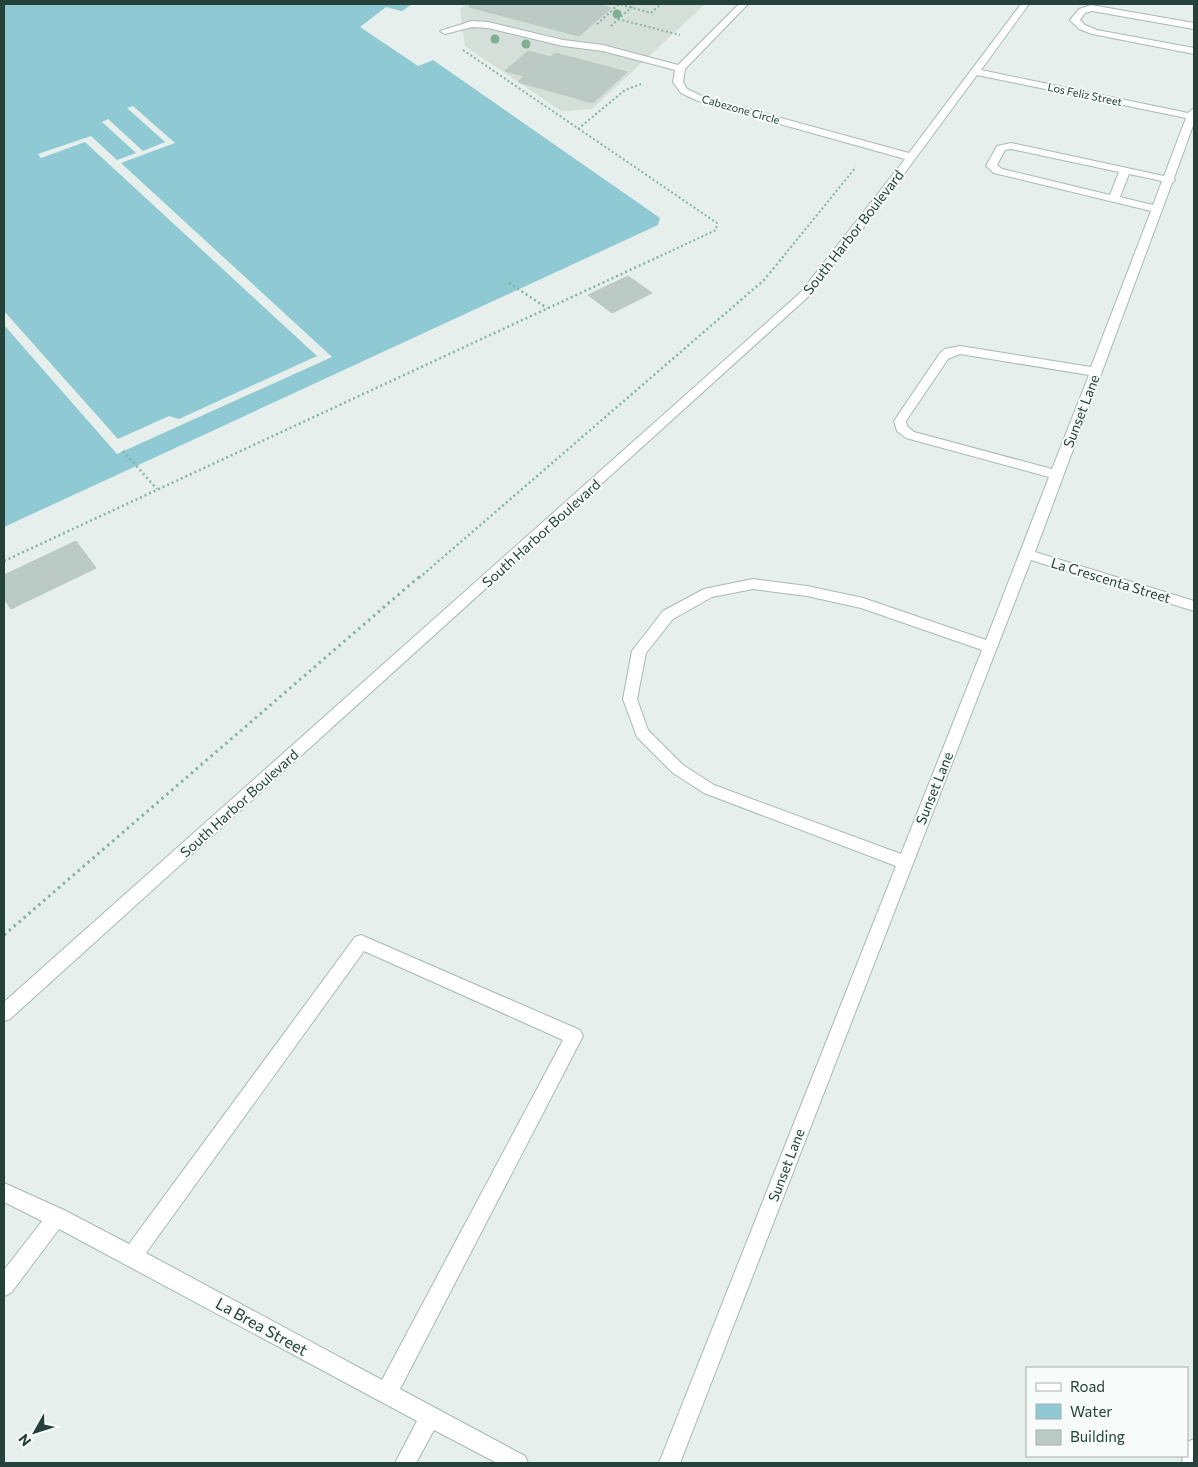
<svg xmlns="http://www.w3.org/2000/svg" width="1198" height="1467" font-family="Commissioner,sans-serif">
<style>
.built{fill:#d4dfda}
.water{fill:#8ec9d4}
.pier{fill:#e6efeb}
.building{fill:#bbcac4;stroke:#b8c9c2}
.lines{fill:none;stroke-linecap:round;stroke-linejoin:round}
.minor-casing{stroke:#a8b8b2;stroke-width:2}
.path-far2{stroke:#86b3a5;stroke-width:2;stroke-dasharray:2 2.5;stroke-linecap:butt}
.path-far1{stroke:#86b3a5;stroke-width:2.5;stroke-dasharray:2 3;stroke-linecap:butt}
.path{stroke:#86b3a5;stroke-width:3;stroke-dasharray:2.5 4;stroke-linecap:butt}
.minor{fill:#fff;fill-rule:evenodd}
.tree{fill:#80af93}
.labels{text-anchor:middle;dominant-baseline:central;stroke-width:4;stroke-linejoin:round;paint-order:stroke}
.far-street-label{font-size:11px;fill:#24423a;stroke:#f7fbf9}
.street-label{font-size:14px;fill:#24423a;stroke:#f7fbf9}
.near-street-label{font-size:16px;fill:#24423a;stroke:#f7fbf9}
</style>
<rect width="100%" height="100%" fill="#e6efeb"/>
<path class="built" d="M 467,4 L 705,4 L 592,109 L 561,111 L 465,46 L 460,9 Z"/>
<path class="water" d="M 4,4 L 412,4 L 402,11 L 404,36 L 433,60 L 660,218 L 658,225 L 4,527 Z"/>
<g class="pier">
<path d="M 386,7 L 405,12 L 407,35 L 436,59 L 418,66 L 360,27 Z"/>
<path d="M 133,106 L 175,143 L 121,163 L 332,357 L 117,454 L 4,325 L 4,311 L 118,439 L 169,416 L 179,419 L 317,356 L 85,142 L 41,158 L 38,154 L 91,136 L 117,160 L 136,153 L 102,122 L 108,119 L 143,151 L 165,142 L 127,108 Z"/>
</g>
<g class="building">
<path d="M 472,4 L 596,4 L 611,8 L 579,36 L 469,7 Z"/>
<path d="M 528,51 L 550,57 L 555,53 L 627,72 L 593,103 L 518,82 L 524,76 L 505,71 Z"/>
<path d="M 628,276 L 652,293 L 612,313 L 588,295 Z"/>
<path d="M 76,541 L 96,568 L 11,609 L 4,599 L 4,575 Z"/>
</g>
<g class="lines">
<g class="minor-casing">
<g id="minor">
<path d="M 739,4 L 748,4 L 685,69 L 683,82 L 687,89 L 704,97 L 909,153 L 1021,4 L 1029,4 L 981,70 L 1188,113 L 1194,108 L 1194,123 L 1174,178 L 1175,180 L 1172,183 L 1035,552 L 1194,601 L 1194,611 L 1031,560 L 680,1463 L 659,1463 L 896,866 L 704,793 L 673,773 L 637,737 L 623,699 L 632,651 L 663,611 L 704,589 L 753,579 L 807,586 L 863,598 L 986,640 L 1049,477 L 906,438 L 897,431 L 894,421 L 940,353 L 945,349 L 960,346 L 1091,367 L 1151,211 L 994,173 L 986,166 L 997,146 L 1011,143 L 1164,176 L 1186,118 L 977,75 L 876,212 L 808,297 L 10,1019 L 4,1021 L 4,1002 L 800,293 L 905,159 L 698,101 L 681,93 L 673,82 L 675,70 L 603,51 L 563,46 L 488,28 L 472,27 L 445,34 L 440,31 L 472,21 L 488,22 L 563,40 L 603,45 L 678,65 ZM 1011,149 L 1119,172 L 1110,195 L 1002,169 L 997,165 L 1005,150 ZM 1129,174 L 1162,181 L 1153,205 L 1120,197 ZM 960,354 L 1089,375 L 1052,469 L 914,432 L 907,426 L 906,421 L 948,359 ZM 753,589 L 807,596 L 861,608 L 982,650 L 901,854 L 714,785 L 683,765 L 648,730 L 637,699 L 646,653 L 673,619 L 712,597 Z"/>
<path d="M 1091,5 L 1194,23 L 1194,29 L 1092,11 L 1085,13 L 1080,20 L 1085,25 L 1097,30 L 1194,48 L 1194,54 L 1092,34 L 1079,29 L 1070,20 L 1079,9 Z"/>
<path d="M 361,935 L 580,1030 L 583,1036 L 400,1389 L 525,1456 L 528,1463 L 497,1463 L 434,1430 L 416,1463 L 395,1463 L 417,1421 L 59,1229 L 11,1293 L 4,1296 L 4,1270 L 42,1221 L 4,1202 L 4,1183 L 64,1210 L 129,1244 L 355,937 ZM 364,951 L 563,1040 L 382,1380 L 146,1253 Z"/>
<path d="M 1194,1439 L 1194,1463 L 1182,1463 L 1183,1456 L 1187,1456 L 1187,1442 Z"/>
</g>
</g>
<g class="path-far2">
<path d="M 618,19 L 680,35"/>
<path d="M 597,24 L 619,4 L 651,13 L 661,4"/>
<path d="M 611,26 L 635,4"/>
<path d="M 463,50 L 717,223 L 716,230 L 656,258"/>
<path d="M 578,129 L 625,90 L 641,84"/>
<path d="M 782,258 L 856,167"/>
</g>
<g class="path-far1">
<path d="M 509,283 L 547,308"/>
<path d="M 123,451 L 157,489"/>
<path d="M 4,561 L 658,257"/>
<path d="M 419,578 L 764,280 L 783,257"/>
</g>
<path class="path" d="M 4,935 L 420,576"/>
<use href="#minor" class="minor"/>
</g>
<g class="tree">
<circle cx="617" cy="14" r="4.5"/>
<circle cx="495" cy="39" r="4.5"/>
<circle cx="526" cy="44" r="4.5"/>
</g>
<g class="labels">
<g class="far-street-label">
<text transform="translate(1085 94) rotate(12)">Los Feliz Street</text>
<text transform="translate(741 109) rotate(16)">Cabezone Circle</text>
</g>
<g class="street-label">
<text transform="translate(853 232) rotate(-52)">South Harbor Boulevard</text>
<text transform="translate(1081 411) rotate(-69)">Sunset Lane</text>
<text transform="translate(541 533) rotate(-42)">South Harbor Boulevard</text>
<text transform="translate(1111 580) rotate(17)">La Crescenta Street</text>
<text transform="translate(934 788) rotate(-68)">Sunset Lane</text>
<text transform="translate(239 803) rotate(-42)">South Harbor Boulevard</text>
<text transform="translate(786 1165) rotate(-69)">Sunset Lane</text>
</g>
<g class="near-street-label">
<text transform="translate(262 1326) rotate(29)">La Brea Street</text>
</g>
</g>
<rect width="1198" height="1467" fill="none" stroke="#24423a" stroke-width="10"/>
<rect x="1026" y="1367" width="162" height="90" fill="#f7fbf9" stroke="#a3b1ad"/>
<rect x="1036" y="1383" width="25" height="8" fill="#ffffff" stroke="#a3b1ad"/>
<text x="1070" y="1392" font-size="15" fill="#24423a">Road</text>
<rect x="1036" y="1404" width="25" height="15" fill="#8ec9d4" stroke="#a3b1ad"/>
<text x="1070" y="1417" font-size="15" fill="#24423a">Water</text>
<rect x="1036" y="1430" width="25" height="15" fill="#bbcac4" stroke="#a3b1ad"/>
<text x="1070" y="1442" font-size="15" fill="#24423a">Building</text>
<g transform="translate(35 1432) rotate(231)" stroke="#f7fbf9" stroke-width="4" paint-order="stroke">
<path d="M0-4L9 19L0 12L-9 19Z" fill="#24423a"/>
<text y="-8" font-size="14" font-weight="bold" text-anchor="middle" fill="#24423a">N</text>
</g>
</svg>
